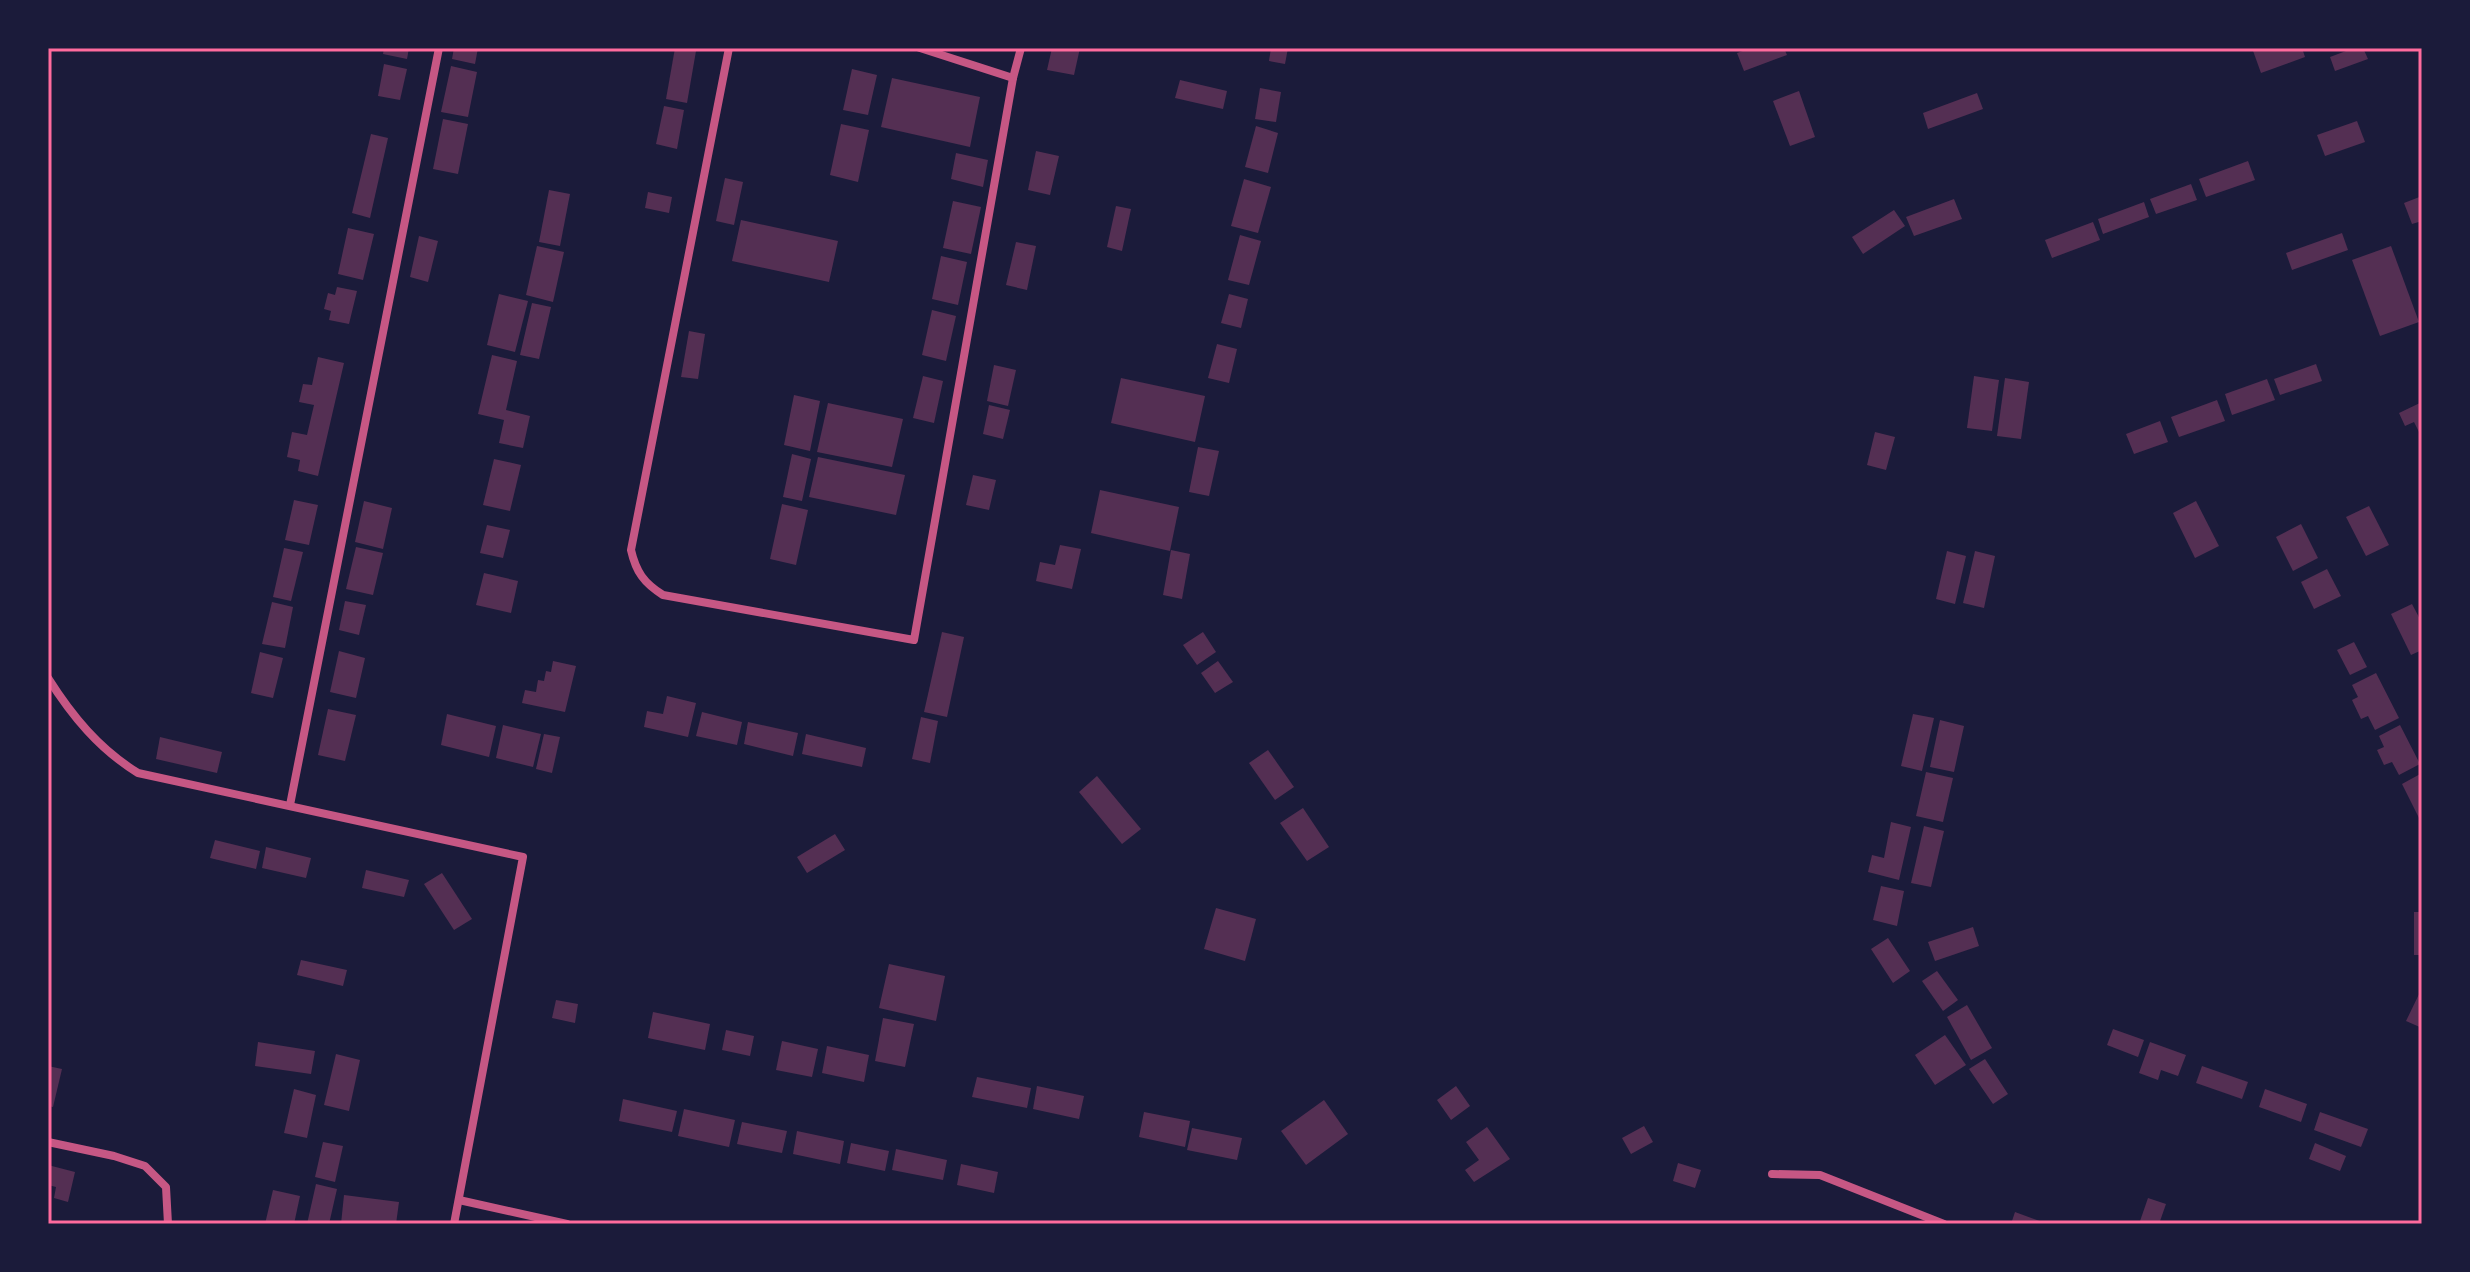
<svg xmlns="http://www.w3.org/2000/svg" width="2470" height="1272" font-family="Rubik,sans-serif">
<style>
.building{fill:#542f53}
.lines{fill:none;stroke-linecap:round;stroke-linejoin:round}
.minor{stroke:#c65784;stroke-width:8}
.neatline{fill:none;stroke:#ff6b9d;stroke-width:3}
</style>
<rect width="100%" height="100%" fill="#1b1b3a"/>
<g class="building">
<path d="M 384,48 L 409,48 L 407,59 L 383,54 Z"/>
<path d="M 454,48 L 478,48 L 475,64 L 452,59 Z"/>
<path d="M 675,48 L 696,51 L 687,103 L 666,99 Z"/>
<path d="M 1052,48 L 1080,48 L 1074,75 L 1047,70 Z"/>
<path d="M 1271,48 L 1288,48 L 1285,64 L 1269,61 Z"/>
<path d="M 1751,48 L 1784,48 L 1787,55 L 1744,71 L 1737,53 Z"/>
<path d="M 2252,48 L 2302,48 L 2305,57 L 2261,73 Z"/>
<path d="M 2354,48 L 2363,48 L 2368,59 L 2335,71 L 2330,57 Z"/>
<path d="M 384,64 L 407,69 L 400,100 L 378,96 Z"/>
<path d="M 451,66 L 477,72 L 468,117 L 441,112 Z"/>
<path d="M 852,69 L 877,75 L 868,115 L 843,110 Z"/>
<path d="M 892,78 L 980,97 L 970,147 L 881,127 Z"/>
<path d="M 1180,80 L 1227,91 L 1223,109 L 1175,98 Z"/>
<path d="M 1260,88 L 1281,92 L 1276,122 L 1255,119 Z"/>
<path d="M 1799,91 L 1815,137 L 1790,146 L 1773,101 Z"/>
<path d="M 1977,93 L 1983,109 L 1928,129 L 1923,113 Z"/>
<path d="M 664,106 L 684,110 L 677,149 L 656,144 Z"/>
<path d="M 443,119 L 468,124 L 458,174 L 433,169 Z"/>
<path d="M 2357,121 L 2365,142 L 2325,156 L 2317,135 Z"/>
<path d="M 841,124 L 869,130 L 858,182 L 830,175 Z"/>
<path d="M 1256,126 L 1278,133 L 1268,173 L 1245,167 Z"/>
<path d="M 371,134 L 388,138 L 370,218 L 352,213 Z"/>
<path d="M 1036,151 L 1059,156 L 1050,195 L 1028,190 Z"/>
<path d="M 956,153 L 988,160 L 983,187 L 951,179 Z"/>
<path d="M 2248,161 L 2255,180 L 2206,197 L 2199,179 Z"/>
<path d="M 725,178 L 743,182 L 734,225 L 716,221 Z"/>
<path d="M 1244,179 L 1271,187 L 1258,233 L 1231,226 Z"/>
<path d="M 2191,184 L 2197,200 L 2156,214 L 2150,199 Z"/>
<path d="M 549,190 L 570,194 L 560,246 L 539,242 Z"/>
<path d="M 648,192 L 672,197 L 669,213 L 645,208 Z"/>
<path d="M 2422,196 L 2422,221 L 2412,224 L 2404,203 Z"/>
<path d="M 1954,199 L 1962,219 L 1914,236 L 1906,217 Z"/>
<path d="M 953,201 L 981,207 L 971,254 L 943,248 Z"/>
<path d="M 2144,202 L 2149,217 L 2103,234 L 2098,219 Z"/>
<path d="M 1116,206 L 1131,209 L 1122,251 L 1107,247 Z"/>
<path d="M 1894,210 L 1905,226 L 1863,254 L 1852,237 Z"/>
<path d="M 741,220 L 838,241 L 829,282 L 732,261 Z"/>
<path d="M 2093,222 L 2100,240 L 2052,258 L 2045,240 Z"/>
<path d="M 348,228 L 374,234 L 363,280 L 338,274 Z"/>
<path d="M 2342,233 L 2348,250 L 2292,270 L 2286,253 Z"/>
<path d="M 1240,235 L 1261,241 L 1249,285 L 1228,280 Z"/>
<path d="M 419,236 L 438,241 L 428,282 L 410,277 Z"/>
<path d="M 1016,242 L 1036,246 L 1027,290 L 1006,285 Z"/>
<path d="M 537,246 L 564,252 L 553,302 L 526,295 Z"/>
<path d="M 2391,246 L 2419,322 L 2380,336 L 2352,260 Z"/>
<path d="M 941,256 L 967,262 L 958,305 L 932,299 Z"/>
<path d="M 337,287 L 357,291 L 349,324 L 329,320 L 331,311 L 324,309 L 328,293 L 335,295 Z"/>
<path d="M 499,294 L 528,301 L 515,352 L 487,345 Z"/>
<path d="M 1229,294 L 1248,299 L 1241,328 L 1221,323 Z"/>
<path d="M 532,303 L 551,307 L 539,359 L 520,355 Z"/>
<path d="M 932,310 L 956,316 L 946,361 L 922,355 Z"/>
<path d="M 689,331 L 705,334 L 698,379 L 681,377 Z"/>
<path d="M 1217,344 L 1237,349 L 1229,383 L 1208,378 Z"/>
<path d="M 492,355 L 517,361 L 506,410 L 530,416 L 523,448 L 499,443 L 504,420 L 478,414 Z"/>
<path d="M 318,357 L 344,363 L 318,476 L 298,471 L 300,460 L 287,457 L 292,432 L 307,435 L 314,405 L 299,402 L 303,384 L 312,385 Z"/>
<path d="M 2316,364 L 2322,381 L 2280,395 L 2274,379 Z"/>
<path d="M 994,365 L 1016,370 L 1008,406 L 987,401 Z"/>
<path d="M 923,376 L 943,381 L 934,423 L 913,418 Z"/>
<path d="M 1974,376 L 1999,380 L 1992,431 L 1967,428 Z"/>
<path d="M 1121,378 L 1205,396 L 1195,442 L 1111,423 Z"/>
<path d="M 2005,378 L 2029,382 L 2021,439 L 1997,436 Z"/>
<path d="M 2267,379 L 2275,400 L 2232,415 L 2225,394 Z"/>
<path d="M 794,395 L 820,401 L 810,451 L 784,445 Z"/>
<path d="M 2217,400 L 2225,421 L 2179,437 L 2171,417 Z"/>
<path d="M 2422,402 L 2422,438 L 2414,422 L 2405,426 L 2399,413 Z"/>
<path d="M 828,403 L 903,419 L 892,467 L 817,452 Z"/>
<path d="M 989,405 L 1010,410 L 1003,439 L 983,434 Z"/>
<path d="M 2160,421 L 2168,442 L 2134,454 L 2126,434 Z"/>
<path d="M 1875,432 L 1895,437 L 1886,470 L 1867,465 Z"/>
<path d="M 1198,447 L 1219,451 L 1209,496 L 1189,492 Z"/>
<path d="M 792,454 L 811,459 L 802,501 L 783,497 Z"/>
<path d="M 818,457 L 905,475 L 896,515 L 809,497 Z"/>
<path d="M 494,459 L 521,465 L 510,511 L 483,505 Z"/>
<path d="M 973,475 L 996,480 L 989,510 L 966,505 Z"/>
<path d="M 1100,490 L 1179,507 L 1170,551 L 1091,533 Z"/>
<path d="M 294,500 L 318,505 L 309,545 L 285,540 Z"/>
<path d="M 364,501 L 392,508 L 383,549 L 355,542 Z"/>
<path d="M 2196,501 L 2219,546 L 2195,558 L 2173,513 Z"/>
<path d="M 782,504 L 808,510 L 796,565 L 770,559 Z"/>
<path d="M 2369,506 L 2389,545 L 2366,556 L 2346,517 Z"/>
<path d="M 2301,524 L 2318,558 L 2293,571 L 2276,537 Z"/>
<path d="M 487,525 L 510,530 L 503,558 L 480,553 Z"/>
<path d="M 1060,545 L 1081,549 L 1072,589 L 1036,581 L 1040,562 L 1055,565 Z"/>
<path d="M 356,547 L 383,553 L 373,595 L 346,589 Z"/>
<path d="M 284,548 L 303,552 L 291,601 L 273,597 Z"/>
<path d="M 1171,550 L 1190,554 L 1182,599 L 1163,595 Z"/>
<path d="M 1947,551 L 1966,556 L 1955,604 L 1936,599 Z"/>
<path d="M 1975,551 L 1995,556 L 1984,608 L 1963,603 Z"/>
<path d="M 2327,569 L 2341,596 L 2314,609 L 2301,582 Z"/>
<path d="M 484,573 L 518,581 L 511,613 L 476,605 Z"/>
<path d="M 345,601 L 366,605 L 359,635 L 339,630 Z"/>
<path d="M 272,602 L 293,607 L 285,648 L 262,644 Z"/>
<path d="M 2412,604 L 2422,623 L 2422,650 L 2411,655 L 2391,614 Z"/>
<path d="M 942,632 L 964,637 L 947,717 L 924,712 Z"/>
<path d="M 1203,632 L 1216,652 L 1197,665 L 1183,645 Z"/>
<path d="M 2354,642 L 2367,667 L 2350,675 L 2337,650 Z"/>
<path d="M 339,651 L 365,658 L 356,698 L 330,692 Z"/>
<path d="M 260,652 L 283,658 L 273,698 L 251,693 Z"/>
<path d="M 553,661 L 576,666 L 565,712 L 522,703 L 525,690 L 536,692 L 538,680 L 544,681 L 546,671 L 551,672 Z"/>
<path d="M 1218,661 L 1233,682 L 1215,693 L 1201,673 Z"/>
<path d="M 2376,673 L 2399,718 L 2375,730 L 2368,716 L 2361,719 L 2352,700 L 2358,697 L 2352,685 Z"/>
<path d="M 667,696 L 696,703 L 688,737 L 644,727 L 647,711 L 663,714 Z"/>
<path d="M 328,709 L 356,715 L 345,761 L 318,755 Z"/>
<path d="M 702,712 L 742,722 L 737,745 L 696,736 Z"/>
<path d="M 447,714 L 496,726 L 489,757 L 441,745 Z"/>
<path d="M 1913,714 L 1934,718 L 1922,771 L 1901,766 Z"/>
<path d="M 921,717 L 938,721 L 930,763 L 912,759 Z"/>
<path d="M 1940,720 L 1964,726 L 1954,772 L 1930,767 Z"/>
<path d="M 748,722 L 798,733 L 793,756 L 744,744 Z"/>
<path d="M 503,725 L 541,734 L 533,767 L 496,758 Z"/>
<path d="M 2400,725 L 2420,764 L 2399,775 L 2392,762 L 2384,765 L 2377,750 L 2384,747 L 2379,736 Z"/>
<path d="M 544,734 L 560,737 L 552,773 L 536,769 Z"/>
<path d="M 806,734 L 866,748 L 862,767 L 802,754 Z"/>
<path d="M 160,737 L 222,752 L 217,773 L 156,759 Z"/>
<path d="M 1268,750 L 1294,787 L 1275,800 L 1249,763 Z"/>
<path d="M 1926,772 L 1953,778 L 1943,822 L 1916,816 Z"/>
<path d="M 2422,773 L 2422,824 L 2402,784 Z"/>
<path d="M 1097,776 L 1141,829 L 1122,844 L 1079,792 Z"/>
<path d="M 1303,808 L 1329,847 L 1307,861 L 1280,823 Z"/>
<path d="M 1891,822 L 1911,827 L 1899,880 L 1868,872 L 1872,855 L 1884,858 Z"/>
<path d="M 1924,826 L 1944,831 L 1931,887 L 1911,883 Z"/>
<path d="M 835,834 L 845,850 L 807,873 L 797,857 Z"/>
<path d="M 215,840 L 260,851 L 256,869 L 210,858 Z"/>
<path d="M 266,847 L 311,858 L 306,878 L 262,868 Z"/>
<path d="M 366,870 L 409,880 L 404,897 L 362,888 Z"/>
<path d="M 442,873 L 472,919 L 454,930 L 424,884 Z"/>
<path d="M 1881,886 L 1904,891 L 1897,926 L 1873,920 Z"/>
<path d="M 1216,908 L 1256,919 L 1245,961 L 1204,949 Z"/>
<rect x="2414" y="912" width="8" height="43"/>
<path d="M 1973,927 L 1979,946 L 1935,961 L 1928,942 Z"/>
<path d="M 1888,938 L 1910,971 L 1893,983 L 1871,949 Z"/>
<path d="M 301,960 L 347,970 L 343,986 L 297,975 Z"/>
<path d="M 889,964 L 945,976 L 936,1021 L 879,1008 Z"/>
<path d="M 1937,971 L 1958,1000 L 1943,1011 L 1922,981 Z"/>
<path d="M 2422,988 L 2422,1028 L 2406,1021 Z"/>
<path d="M 556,1000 L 578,1004 L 575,1023 L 552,1018 Z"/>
<path d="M 1967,1005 L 1992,1048 L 1971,1060 L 1947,1017 Z"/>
<path d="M 653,1012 L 710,1024 L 705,1050 L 648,1038 Z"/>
<path d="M 883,1018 L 914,1024 L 905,1067 L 875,1061 Z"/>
<path d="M 2113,1029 L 2144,1040 L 2138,1057 L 2107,1045 Z"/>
<path d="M 726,1030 L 754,1036 L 750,1056 L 722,1050 Z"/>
<path d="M 1945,1035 L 1966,1065 L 1935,1085 L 1915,1055 Z"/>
<path d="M 782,1041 L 818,1049 L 812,1077 L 776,1070 Z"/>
<path d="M 258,1042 L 315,1051 L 311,1074 L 255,1066 Z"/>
<path d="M 2150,1042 L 2186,1055 L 2178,1076 L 2161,1070 L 2158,1080 L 2139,1073 Z"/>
<path d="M 827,1046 L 869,1055 L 864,1082 L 822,1073 Z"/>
<path d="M 336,1054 L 360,1060 L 349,1111 L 324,1105 Z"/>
<path d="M 1985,1059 L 2008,1094 L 1993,1104 L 1969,1069 Z"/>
<path d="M 48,1066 L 62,1069 L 53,1107 L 48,1106 Z"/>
<path d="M 2202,1066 L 2248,1082 L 2242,1099 L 2196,1083 Z"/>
<path d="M 977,1077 L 1031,1088 L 1027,1108 L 972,1097 Z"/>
<path d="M 1037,1086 L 1084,1096 L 1079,1119 L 1033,1109 Z"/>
<path d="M 1456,1086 L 1470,1106 L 1451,1120 L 1437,1100 Z"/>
<path d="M 294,1089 L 316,1095 L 307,1138 L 284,1133 Z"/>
<path d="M 2265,1089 L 2307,1104 L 2301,1122 L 2259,1107 Z"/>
<path d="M 623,1099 L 677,1111 L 672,1132 L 619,1121 Z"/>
<path d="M 1324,1100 L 1348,1134 L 1306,1165 L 1281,1131 Z"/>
<path d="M 684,1109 L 735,1120 L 729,1147 L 678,1136 Z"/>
<path d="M 1144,1112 L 1190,1121 L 1185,1147 L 1139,1137 Z"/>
<path d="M 2320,1112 L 2368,1129 L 2361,1147 L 2314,1130 Z"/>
<path d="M 742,1122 L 787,1131 L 782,1153 L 737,1144 Z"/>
<path d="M 1644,1126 L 1653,1142 L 1631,1154 L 1622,1138 Z"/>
<path d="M 1487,1127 L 1510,1159 L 1474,1182 L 1465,1170 L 1479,1160 L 1466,1142 Z"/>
<path d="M 1192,1128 L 1242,1138 L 1237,1160 L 1187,1150 Z"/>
<path d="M 797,1131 L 844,1141 L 840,1164 L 793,1154 Z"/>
<path d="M 323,1142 L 343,1146 L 335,1182 L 315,1177 Z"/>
<path d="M 851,1143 L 889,1151 L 885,1171 L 847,1163 Z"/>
<path d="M 2315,1143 L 2346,1156 L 2340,1171 L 2309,1159 Z"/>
<path d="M 896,1149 L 947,1160 L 943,1180 L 892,1170 Z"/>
<path d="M 1678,1163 L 1701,1170 L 1695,1188 L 1673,1181 Z"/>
<path d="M 961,1164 L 998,1172 L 994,1193 L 957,1185 Z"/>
<path d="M 48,1165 L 75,1172 L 68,1202 L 54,1198 L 56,1187 L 48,1185 Z"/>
<path d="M 316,1184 L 337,1189 L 329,1224 L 307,1224 Z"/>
<path d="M 273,1190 L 300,1196 L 294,1224 L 265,1224 Z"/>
<path d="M 344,1195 L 399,1202 L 396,1224 L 341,1224 Z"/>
<path d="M 2148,1198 L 2166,1204 L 2159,1224 L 2139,1224 Z"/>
<path d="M 2015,1212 L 2048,1224 L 2011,1224 Z"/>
</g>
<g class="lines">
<g class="minor">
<path d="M 729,48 L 631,550 C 636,572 644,583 663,595 L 914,640 L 1013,78 L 1021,48"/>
<path d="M 920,48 L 1013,78"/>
<path d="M 48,678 C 72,716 99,749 138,773 L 523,857 L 454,1224"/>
<path d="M 290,805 L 439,48"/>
<path d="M 48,1142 L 114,1156 L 145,1166 L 166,1187 L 168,1224"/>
<path d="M 1772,1174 L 1820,1175 L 1944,1224"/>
<path d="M 459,1200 L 567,1224"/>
</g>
</g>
<rect width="2470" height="1272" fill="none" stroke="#1b1b3a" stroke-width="100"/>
<rect x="50" y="50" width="2370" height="1172" class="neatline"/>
</svg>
